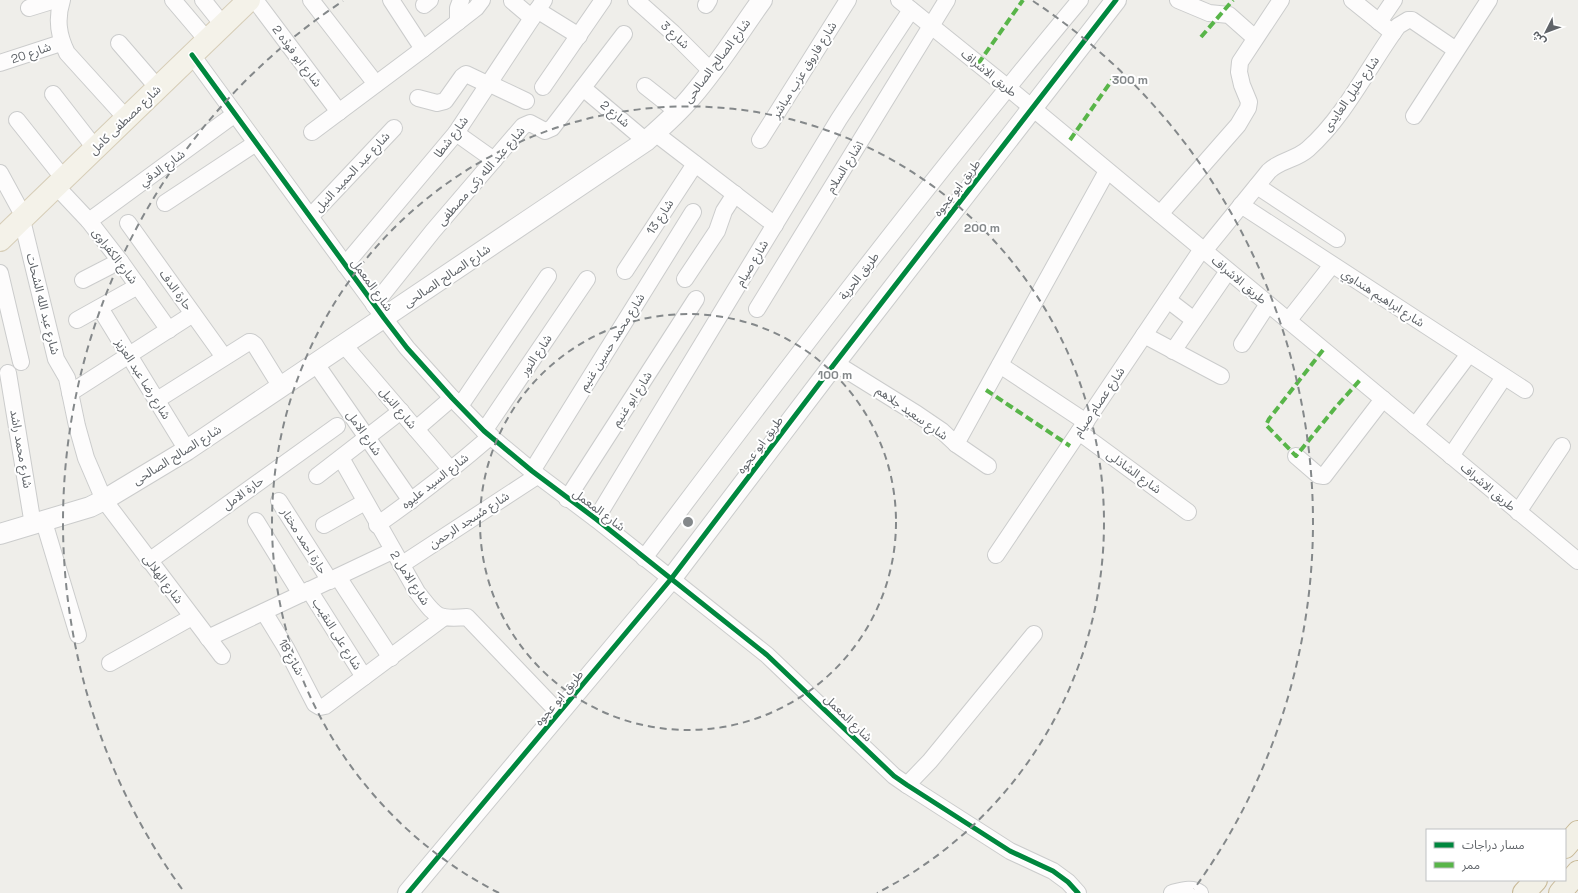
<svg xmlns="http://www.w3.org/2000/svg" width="1578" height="893" font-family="'Space Grotesk','Noto Sans Arabic',sans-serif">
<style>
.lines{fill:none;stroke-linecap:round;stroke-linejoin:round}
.minor-casing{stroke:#cbcccc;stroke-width:18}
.tertiary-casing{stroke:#cbcccc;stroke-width:22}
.primary-casing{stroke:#d7ceb8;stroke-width:24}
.trunk-casing{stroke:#c8b996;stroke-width:24}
.minor{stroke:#fdfcfc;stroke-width:16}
.tertiary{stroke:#fdfcfc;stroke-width:20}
.primary{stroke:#f4f2e9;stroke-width:22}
.trunk{stroke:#f2f0e6;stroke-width:22}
.quiet{stroke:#58b549;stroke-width:4;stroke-dasharray:8 4;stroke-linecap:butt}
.cycleway-casing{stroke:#fff;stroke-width:8}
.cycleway{stroke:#00873e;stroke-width:5}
.ring{fill:none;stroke:#84888a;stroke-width:2;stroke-dasharray:7 5}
.labels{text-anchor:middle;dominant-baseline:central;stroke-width:4;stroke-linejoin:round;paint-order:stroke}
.street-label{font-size:12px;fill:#5f6368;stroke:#fff}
.centre{fill:#84888a;stroke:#fff;stroke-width:2}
.ring-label{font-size:12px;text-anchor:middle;font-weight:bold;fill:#84888a;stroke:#fff;stroke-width:4;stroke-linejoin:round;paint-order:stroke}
</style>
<rect width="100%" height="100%" fill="#efeeea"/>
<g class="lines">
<g class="minor-casing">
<g id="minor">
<path d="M 62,0 C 56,19 58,35 67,53 L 126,118"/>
<path d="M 173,0 L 207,40"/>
<path d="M 203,0 L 223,25"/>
<path d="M 255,0 L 339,112"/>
<path d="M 311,0 L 376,84"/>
<path d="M 391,0 L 423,49"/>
<path d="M 636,0 L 673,33 L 712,72"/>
<path d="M 899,0 L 1007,87 L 1578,561"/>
<path d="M 1178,0 L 1209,13 L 1229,15 L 1255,38"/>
<path d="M 1352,0 L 1393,33"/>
<path d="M 512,1 L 532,18"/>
<path d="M 424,5 L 430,0"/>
<path d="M 706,5 L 709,0"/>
<path d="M 29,8 L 55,0"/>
<path d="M 537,10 L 579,36"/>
<path d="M 458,22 L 458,8 L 461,0"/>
<path d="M 1379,22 L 1394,0"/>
<path d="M 119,43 L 158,88"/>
<path d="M 192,55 L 384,318 L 407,348 L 452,398 L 484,431 L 532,471 L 596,519 L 767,655 L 894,776 L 907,785 L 1010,851 L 1053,871 L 1068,882 L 1078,893"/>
<path d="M 0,63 L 61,43"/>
<path d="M 488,83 L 526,101"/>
<path d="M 645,86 L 678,112"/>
<path d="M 543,87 L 603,0"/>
<path d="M 583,88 L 646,141"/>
<path d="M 53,94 L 95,148"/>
<path d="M 418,98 L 437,103 L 445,101 L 462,77 L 466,74 L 487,84"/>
<path d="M 1414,116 L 1489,0"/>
<path d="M 17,120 L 64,179"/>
<path d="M 312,132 L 423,49 L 476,8 L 482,0"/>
<path d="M 456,133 L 494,160"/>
<path d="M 655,133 L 775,225"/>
<path d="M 760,140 L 848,0"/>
<path d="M 0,173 L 24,217"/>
<path d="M 56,186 L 89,221 L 120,261 L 169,330"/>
<path d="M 1257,186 L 1337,239"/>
<path d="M 165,203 L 256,143"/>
<path d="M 1241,205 L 1525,390"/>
<path d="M 1160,214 L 1238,125 L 1248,108 L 1249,102 L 1242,85 L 1239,72 L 1240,62 L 1281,0"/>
<path d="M 310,217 L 394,128"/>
<path d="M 22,220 L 56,359 L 67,378 L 77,426 L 86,458 L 104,500 L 222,656"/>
<path d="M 89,221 L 235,114"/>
<path d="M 128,223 L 224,357"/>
<path d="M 1204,251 L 1269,171 C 1280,160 1296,160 1308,149 C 1346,115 1368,67 1398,26 L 1408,20 L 1412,20 L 1456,50"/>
<path d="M 345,265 L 456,133 L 544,0"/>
<path d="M 625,271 L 695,164"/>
<path d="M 0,273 L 21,362"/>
<path d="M 685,279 L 717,231 L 724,211 L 735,194"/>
<path d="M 83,280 L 120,261"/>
<path d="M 1168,300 L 1194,320"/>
<path d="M 374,305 L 433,231 L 523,126 L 530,123 L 545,131 L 552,128 L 624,34"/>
<path d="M 100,308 L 187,450"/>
<path d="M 757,309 L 947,0"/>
<path d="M 77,320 L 138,286"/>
<path d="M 1288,321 L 1332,265"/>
<path d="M 1144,335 L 1221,376"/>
<path d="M 1242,344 L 1268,304"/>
<path d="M 344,345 L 451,470"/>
<path d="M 1173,351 L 1228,271"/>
<path d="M 835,363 L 917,414 L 942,431 L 956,444 L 988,466"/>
<path d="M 316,364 L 411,501"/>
<path d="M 1000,365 L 1086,422"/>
<path d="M 8,373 L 33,525"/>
<path d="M 70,393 L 193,314"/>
<path d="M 157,400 L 249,342 L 251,342 L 255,345 L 281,387"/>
<path d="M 460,406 L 548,276"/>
<path d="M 1415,426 L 1469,354"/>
<path d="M 416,429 L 452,398"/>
<path d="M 484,431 L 587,279"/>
<path d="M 1079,432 L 1188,512"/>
<path d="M 956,444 L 1107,171"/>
<path d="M 1296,456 L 1318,475 L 1324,476 L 1383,399"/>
<path d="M 1451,456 L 1504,377"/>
<path d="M 341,458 L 417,592 C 436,616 435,620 467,617 L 559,713"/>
<path d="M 532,471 L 693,212"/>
<path d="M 317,476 L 401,411"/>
<path d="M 567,499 L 696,299"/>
<path d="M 279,501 L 330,581"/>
<path d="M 1518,512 L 1562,446"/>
<path d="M 596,519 L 839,119 L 911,10"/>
<path d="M 256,521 L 301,594"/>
<path d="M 44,522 L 78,635"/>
<path d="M 324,525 L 365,502"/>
<path d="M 377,525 C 417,497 454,468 491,436"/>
<path d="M 996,555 L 1202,249"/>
<path d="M 644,558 C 786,369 929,181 1080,0"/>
<path d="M 149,561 L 337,426"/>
<path d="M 401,565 L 537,476"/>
<path d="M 338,577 L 391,658"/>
<path d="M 309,590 L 364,677"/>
<path d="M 264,612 L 286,648 L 315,704 L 320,707 L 325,706 L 443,618"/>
<path d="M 208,638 L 392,551"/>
<path d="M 110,663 L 192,617"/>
<path d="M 907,785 L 930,761 L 1034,634"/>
<path d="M 1172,893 C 1181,891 1192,887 1200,893"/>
</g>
</g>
<g class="tertiary-casing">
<g id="tertiary">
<path d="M 0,534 L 90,507 L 104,500 L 187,450 L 646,141 C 662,127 678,113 692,96 C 718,66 739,32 762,0"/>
<path d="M 408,893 L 671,579 L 835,363 L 1116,0"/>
</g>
</g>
<g class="primary-casing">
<path id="primary" d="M 0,240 L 249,0"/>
</g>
<g class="trunk-casing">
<g id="trunk">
<path d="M 1565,847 L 1578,832"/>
<path d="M 1524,893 L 1536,880"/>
<path d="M 1560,893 L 1578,872"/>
</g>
</g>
<use href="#minor" class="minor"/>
<use href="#tertiary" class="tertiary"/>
<use href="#primary" class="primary"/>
<use href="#trunk" class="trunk"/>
<g class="quiet">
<path d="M 1201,37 L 1233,0"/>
<path d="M 978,64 L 1023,0"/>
<path d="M 1070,140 L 1112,80"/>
<path d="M 1323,350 L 1269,419 L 1266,425 L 1296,456 L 1335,408 L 1360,380"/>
<path d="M 986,390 L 1070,446"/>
</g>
<g class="cycleway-casing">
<g id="cycleway">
<path d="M 192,55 L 384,318 L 407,348 L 452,398 L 484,431 L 532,471 L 596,519 L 767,655 L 894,776 L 907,785 L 1010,851 L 1053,871 L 1068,882 L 1078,893"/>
<path d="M 408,893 L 671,579 L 835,363 L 1116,0"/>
</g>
</g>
<use href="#cycleway" class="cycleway"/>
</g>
<g class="ring">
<circle cx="688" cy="522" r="208"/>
<path d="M499 893A416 416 0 1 1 877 893"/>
<path d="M182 889A625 625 0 0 1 343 1M1033 1A625 625 0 0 1 1194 889"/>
</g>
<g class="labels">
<g class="street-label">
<text transform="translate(675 35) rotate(43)">شارع 3</text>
<text transform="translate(31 53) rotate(-19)">شارع 20</text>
<text transform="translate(297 56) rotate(53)">شارع ابو فوده 2</text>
<text transform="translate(717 61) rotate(-53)">شارع الصالح الصالحى</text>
<text transform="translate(804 70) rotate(-58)">شارع فاروق عزب مباشر</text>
<text transform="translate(989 73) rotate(39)">طريق الاشراف</text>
<text transform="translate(1351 94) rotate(-55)">شارع خليل العايدى</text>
<text transform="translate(615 114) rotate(40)">شارع 2</text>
<text transform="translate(125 120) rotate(-44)">شارع مصطفى كامل</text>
<text transform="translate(451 137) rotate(-53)">شارع شطا</text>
<text transform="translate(162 168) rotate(-36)">شارع الدقي</text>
<text transform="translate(844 168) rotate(-58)">شارع السلام</text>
<text transform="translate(352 172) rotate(-47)">شارع عبد الحميد النيل</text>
<text transform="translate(481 176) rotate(-49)">شارع عبد الله زكى مصطفى</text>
<text transform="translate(957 188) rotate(-52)">طريق ابو عجوه</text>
<text transform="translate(660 217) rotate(-57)">شارع 13</text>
<text transform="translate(115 256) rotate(53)">شارع الكفراوى</text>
<text transform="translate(752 263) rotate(-59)">شارع صيام</text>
<text transform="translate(447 276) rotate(-34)">شارع الصالح الصالحى</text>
<text transform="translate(859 276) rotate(-52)">طريق الحرية</text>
<text transform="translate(1239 280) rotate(40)">طريق الاشراف</text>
<text transform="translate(372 285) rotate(54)">شارع المعمل</text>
<text transform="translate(176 290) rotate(54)">حارة الدف</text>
<text transform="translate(1383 298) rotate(33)">شارع ابراهيم هنداوي</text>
<text transform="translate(43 304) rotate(76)">شارع عبد الله الشحات</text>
<text transform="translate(612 342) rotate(-58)">شارع محمد حسين غنيم</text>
<text transform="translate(536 355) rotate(-56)">شارع النور</text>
<text transform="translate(143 379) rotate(58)">شارع رضا عبد العزيز</text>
<text transform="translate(632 399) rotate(-57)">شارع ابو غنيم</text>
<text transform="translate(1099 402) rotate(-56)">شارع عصام صيام</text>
<text transform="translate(398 408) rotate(50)">شارع النيل</text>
<text transform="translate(912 413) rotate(35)">شارع سعيد جلاهم</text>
<text transform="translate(364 433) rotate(55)">شارع الامل</text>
<text transform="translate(760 445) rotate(-53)">طريق ابو عجوه</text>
<text transform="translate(21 449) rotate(80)">شارع محمد راشد</text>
<text transform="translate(177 455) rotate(-32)">شارع الصالح الصالحى</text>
<text transform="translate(1134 472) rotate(36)">شارع الشاذلى</text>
<text transform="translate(435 481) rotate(-38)">شارع السيد عليوه</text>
<text transform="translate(1488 487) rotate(40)">طريق الاشراف</text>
<text transform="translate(243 493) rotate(-36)">حارة الامل</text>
<text transform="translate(599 510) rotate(37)">شارع المعمل</text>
<text transform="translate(469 520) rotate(-33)">شارع مسجد الرحمن</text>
<text transform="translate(304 541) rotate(58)">حارة احمد مختار</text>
<text transform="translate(410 578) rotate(57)">شارع الامل 2</text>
<text transform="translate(163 579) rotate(53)">شارع الهلالى</text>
<text transform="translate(337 634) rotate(58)">شارع على النقيب</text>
<text transform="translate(291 657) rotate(61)">شارع 18</text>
<text transform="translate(559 698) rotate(-50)">طريق ابو عجوه</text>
<text transform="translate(848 718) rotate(44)">شارع المعمل</text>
</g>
</g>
<circle cx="688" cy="522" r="6" class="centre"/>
<g class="ring-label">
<text x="1130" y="84">300 m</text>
<text x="982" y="232">200 m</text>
<text x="835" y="379">100 m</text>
</g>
<rect x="1426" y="829" width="140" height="52" fill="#ffffff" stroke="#bfc1c3"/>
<rect x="1434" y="842" width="20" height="6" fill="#00873e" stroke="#bfc1c3"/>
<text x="1462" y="849" font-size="12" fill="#5f6368">مسار دراجات</text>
<rect x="1434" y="862" width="20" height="6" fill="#58b549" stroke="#bfc1c3"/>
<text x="1462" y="869" font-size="12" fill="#5f6368">ممر</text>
<g transform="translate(1546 32) rotate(228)" stroke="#ffffff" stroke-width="3" paint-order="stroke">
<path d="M0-3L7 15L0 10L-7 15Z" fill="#5f6368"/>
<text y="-6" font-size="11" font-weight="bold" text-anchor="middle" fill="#5f6368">ش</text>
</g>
</svg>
